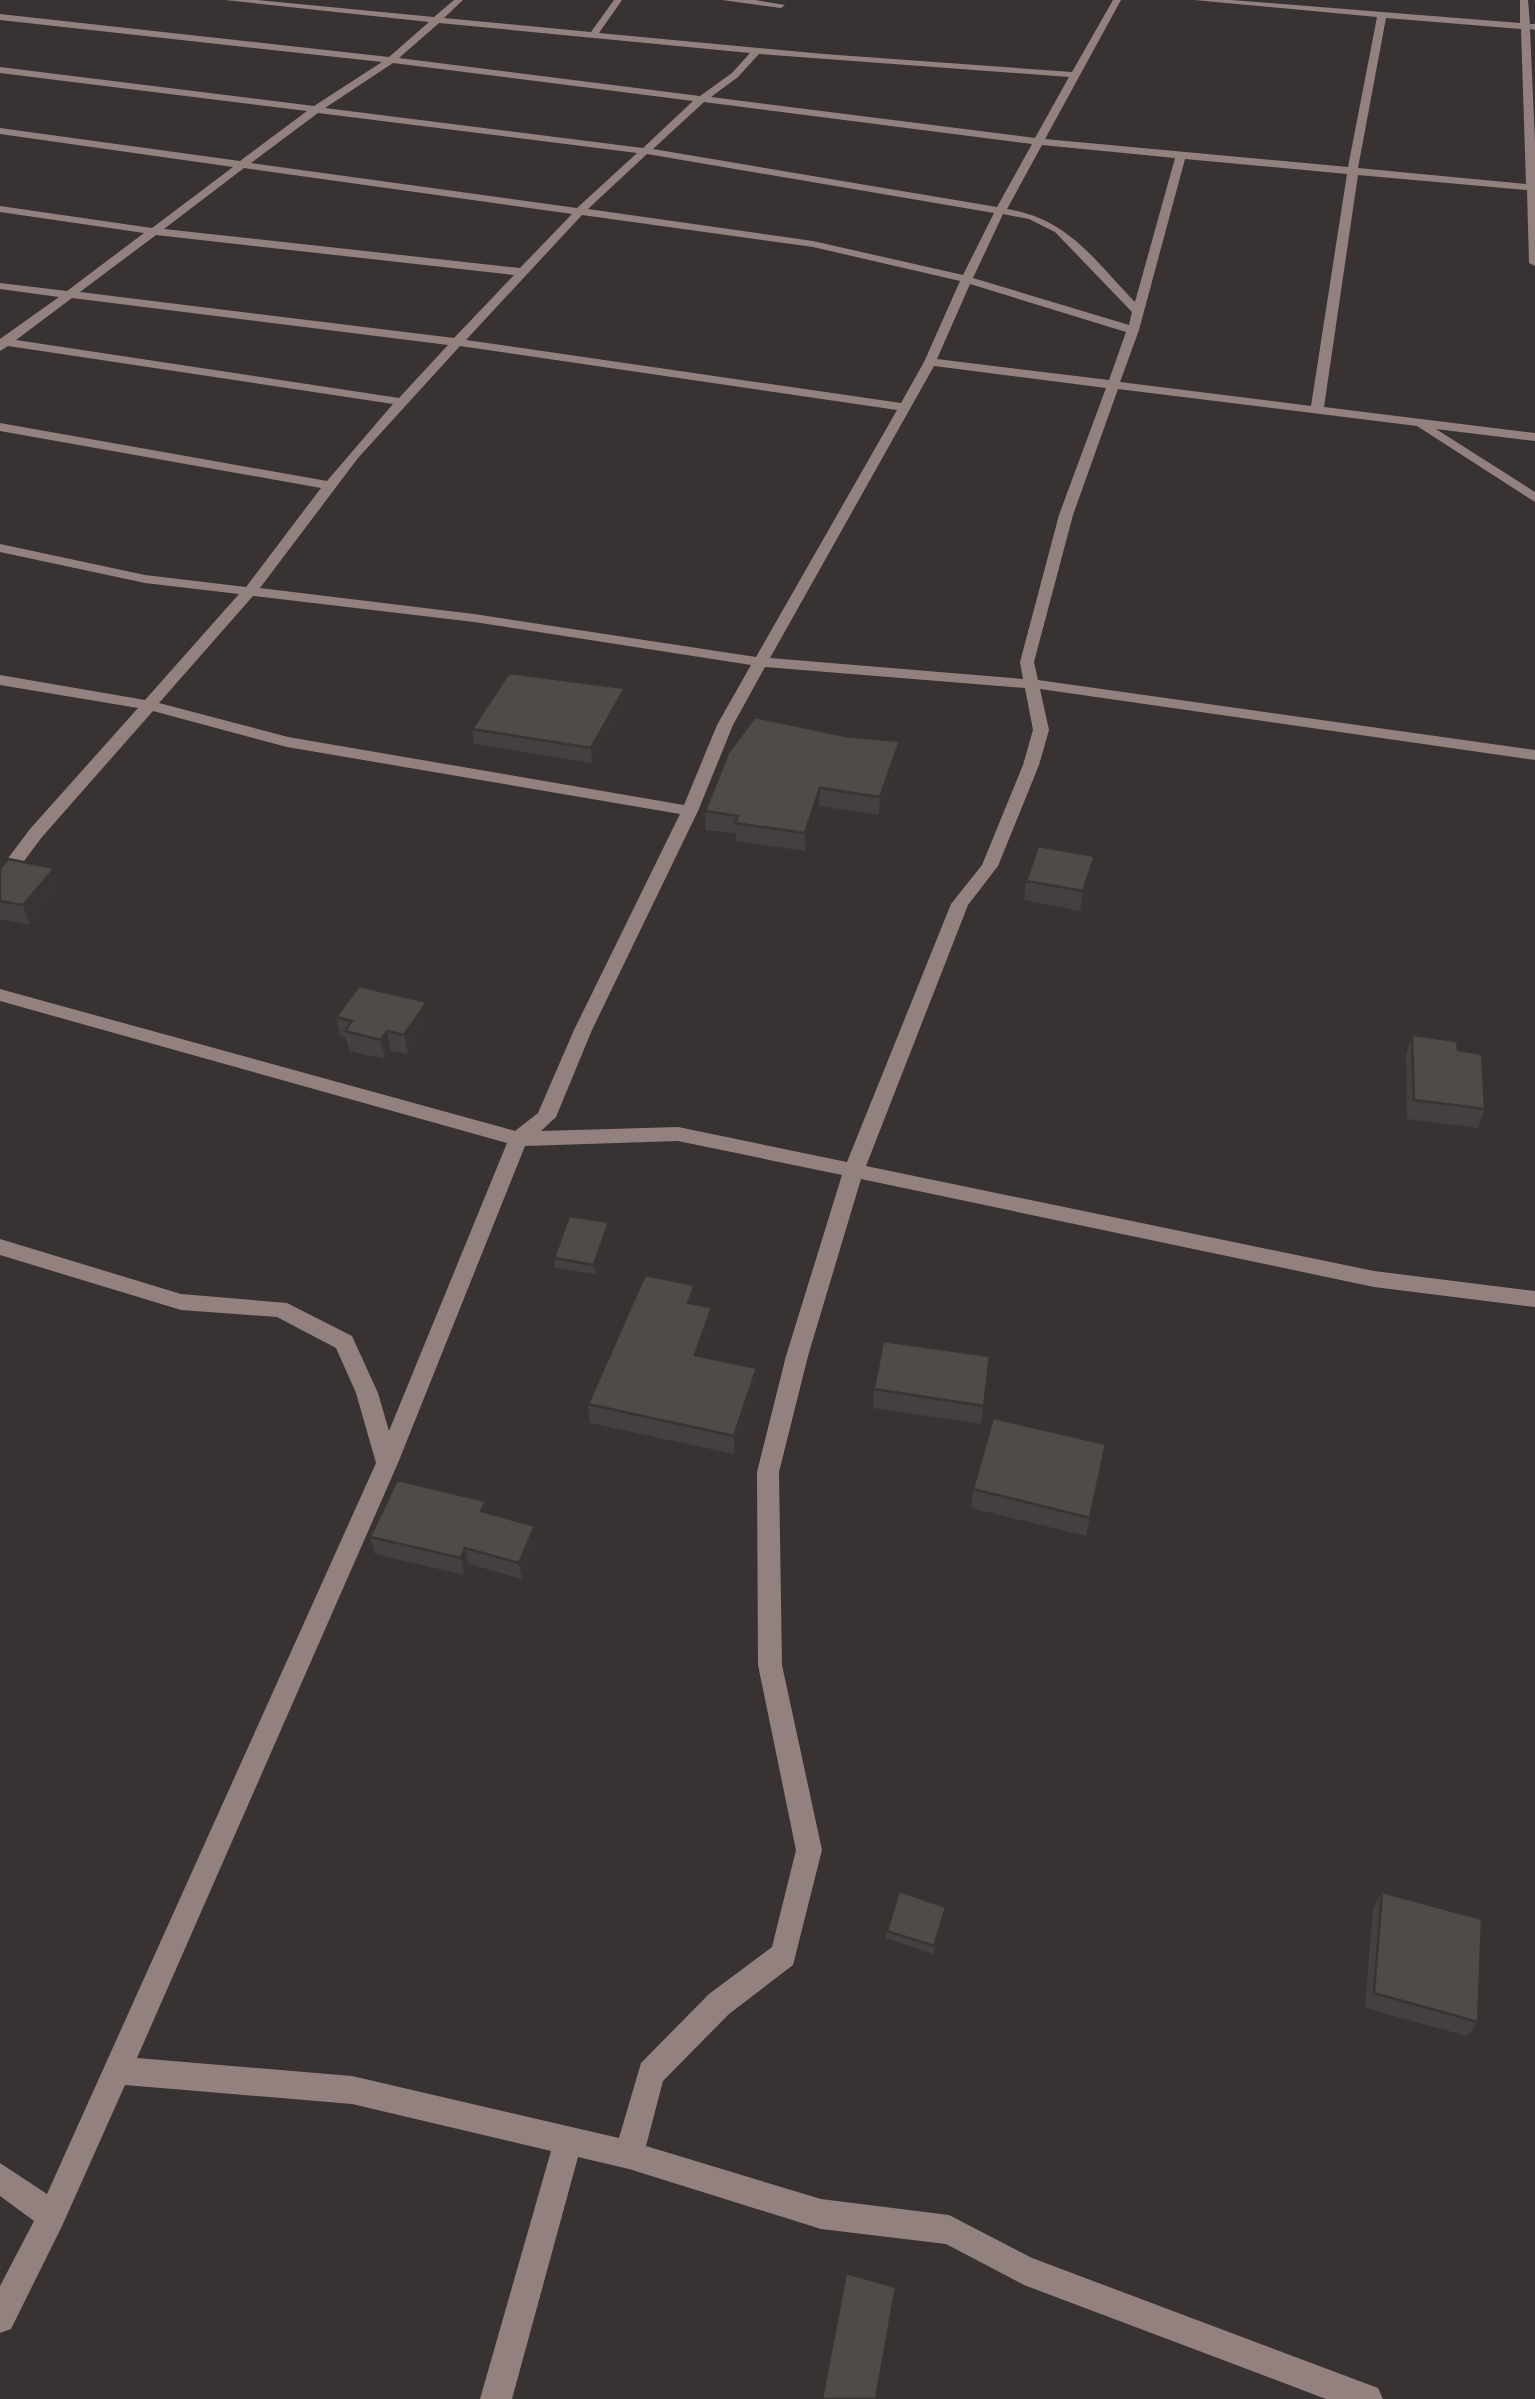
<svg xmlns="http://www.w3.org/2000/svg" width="1535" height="2399" font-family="Inter,sans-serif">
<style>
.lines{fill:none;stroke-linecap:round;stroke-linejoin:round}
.street{fill:#92817e;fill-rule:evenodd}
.wall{fill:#45403f}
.shaded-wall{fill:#383433}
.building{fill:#504a49;stroke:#383433;stroke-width:2.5}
</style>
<rect width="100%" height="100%" fill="#383232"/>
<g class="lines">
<g class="street">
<path d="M 225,0 L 257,0 L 434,17 L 454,0 L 463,0 L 444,18 L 591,32 L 614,0 L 622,0 L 599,33 L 824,54 L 1072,72 L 1113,0 L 1121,0 L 1045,139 L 1348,167 L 1377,17 L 1194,0 L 1231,0 L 1520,23 L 1520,0 L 1528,0 L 1530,24 L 1535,24 L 1535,30 L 1530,29 L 1535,142 L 1535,266 L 1529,263 L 1527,190 L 1358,175 L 1324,407 L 1535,433 L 1535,441 L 1436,429 L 1535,492 L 1535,502 L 1417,426 L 1118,389 L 1073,515 L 1034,662 L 1038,680 L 1535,750 L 1535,760 L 1040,689 L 1049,730 L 1039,765 L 998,866 L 968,905 L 866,1166 L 1374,1271 L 1535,1291 L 1535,1307 L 1374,1287 L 861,1179 L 808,1356 L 779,1472 L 782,1665 L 822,1850 L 793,1965 L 729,2014 L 663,2081 L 646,2146 L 821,2199 L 949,2215 L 1032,2258 L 1378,2388 L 1383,2399 L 1326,2399 L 1024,2285 L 946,2244 L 821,2229 L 629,2169 L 578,2157 L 512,2399 L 480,2399 L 551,2151 L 352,2104 L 125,2085 L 62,2226 L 11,2329 L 0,2333 L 0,2286 L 34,2221 L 0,2196 L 0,2163 L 47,2194 L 376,1463 L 356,1393 L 336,1348 L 277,1317 L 181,1310 L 0,1255 L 0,1239 L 181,1294 L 287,1303 L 352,1336 L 378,1393 L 389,1431 L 507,1143 L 0,1001 L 0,989 L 515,1131 L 538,1113 L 574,1030 L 680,814 L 287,747 L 153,711 L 42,837 L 6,885 L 0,886 L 0,869 L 30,829 L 138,708 L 0,685 L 0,675 L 145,700 L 239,594 L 145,583 L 0,552 L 0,544 L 145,575 L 246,587 L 321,488 L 0,431 L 0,423 L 327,481 L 393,404 L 8,346 L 0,351 L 0,339 L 59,297 L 0,289 L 0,283 L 67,291 L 144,233 L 0,212 L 0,206 L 152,228 L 233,167 L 0,134 L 0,128 L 240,161 L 307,111 L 0,73 L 0,67 L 314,106 L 382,62 L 0,20 L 0,14 L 389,57 L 429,22 ZM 1386,18 L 1521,29 L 1526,184 L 1358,168 ZM 439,23 L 750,53 L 732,73 L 700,96 L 399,58 ZM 759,54 L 1069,77 L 1035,138 L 711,97 L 738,77 ZM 393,63 L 693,101 L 643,148 L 325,108 ZM 704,102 L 1032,144 L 997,207 L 653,149 ZM 318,113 L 637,153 L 577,208 L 251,163 ZM 1042,145 L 1175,158 L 1135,302 C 1093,259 1069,219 1007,209 ZM 647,154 L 994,213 L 963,275 L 813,241 L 588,209 ZM 1185,159 L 1347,174 L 1311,406 L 1120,382 L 1139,330 ZM 244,168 L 572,214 L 520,268 L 164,229 ZM 1003,214 L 1029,219 L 1055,232 L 1132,312 L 1129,325 L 973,278 ZM 582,215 L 813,247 L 960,281 L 924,362 L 901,403 L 466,340 ZM 156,235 L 514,275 L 454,338 L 80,292 ZM 970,284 L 1126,332 L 1109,380 L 937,359 ZM 72,298 L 448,345 L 399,398 L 16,340 ZM 460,346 L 897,410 L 756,657 L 474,614 L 260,588 L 358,458 ZM 934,366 L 1106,388 L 1059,515 L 1020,662 L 1023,679 L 770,658 ZM 253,596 L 474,622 L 751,665 L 717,725 L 684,805 L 288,737 L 159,703 ZM 765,667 L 1025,688 L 1033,730 L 1023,765 L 982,865 L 951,904 L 847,1162 L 678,1127 L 541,1131 L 556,1117 L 592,1030 L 698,811 L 733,725 ZM 678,1141 L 842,1175 L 786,1356 L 757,1472 L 758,1665 L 796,1850 L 772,1947 L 709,1994 L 641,2063 L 619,2138 L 352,2076 L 137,2058 L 398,1463 L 525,1146 Z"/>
<path d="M 722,0 L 755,0 L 785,5 L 781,8 Z"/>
</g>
</g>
<g class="wall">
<path d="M 625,688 L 626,703 L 592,763 L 474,744 L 472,729 Z"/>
<path d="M 899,759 L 879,815 L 819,806 L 805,851 L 736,841 L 736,833 L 706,830 L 705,811 Z"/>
<path d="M 1095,856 L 1092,875 L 1080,911 L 1024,900 L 1026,881 Z"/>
<path d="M 55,868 L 62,887 L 30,925 L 0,919 L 0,869 Z"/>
<path d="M 336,1017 L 430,1022 L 408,1054 L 391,1051 L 385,1059 L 349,1051 L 346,1038 L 340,1036 Z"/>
<path d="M 1412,1035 L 1458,1050 L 1485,1109 L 1478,1128 L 1407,1119 L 1406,1055 Z"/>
<path d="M 610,1232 L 595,1274 L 555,1268 L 554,1258 Z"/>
<path d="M 696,1304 L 713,1326 L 702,1357 L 757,1368 L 757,1386 L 734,1454 L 590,1423 L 588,1404 Z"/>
<path d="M 990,1356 L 981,1424 L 873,1408 L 874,1389 Z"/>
<path d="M 1106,1444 L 1086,1536 L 971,1508 L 973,1489 Z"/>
<path d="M 488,1513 L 535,1526 L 538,1542 L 522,1579 L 469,1564 L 464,1575 L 375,1554 L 370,1537 Z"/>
<path d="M 1382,1892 L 1478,2022 L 1467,2036 L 1365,2008 L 1373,1908 Z"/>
<path d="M 945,1914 L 933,1954 L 886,1938 L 887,1931 Z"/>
</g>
<g class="shaded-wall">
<path d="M 625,688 L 626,703 L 592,763 L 591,748 Z"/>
<path d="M 900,741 L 899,759 L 879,815 L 880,797 Z"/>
<path d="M 820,788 L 819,806 L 805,851 L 805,833 Z"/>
<path d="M 1095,856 L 1092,875 L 1080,911 L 1083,891 Z"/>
<path d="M 55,868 L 62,887 L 30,925 L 23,905 Z"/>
<path d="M 427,1002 L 430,1022 L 408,1054 L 404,1035 Z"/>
<path d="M 387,1031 L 391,1051 L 385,1059 L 381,1040 Z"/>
<path d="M 609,1222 L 610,1232 L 595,1274 L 594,1265 Z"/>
<path d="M 695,1285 L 696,1304 L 688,1303 Z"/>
<path d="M 712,1307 L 713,1326 L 696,1374 L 695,1355 Z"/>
<path d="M 757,1368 L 757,1386 L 734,1454 L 734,1436 Z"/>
<path d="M 535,1526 L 538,1542 L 522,1579 L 519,1563 Z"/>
<path d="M 465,1548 L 469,1564 L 464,1575 L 461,1558 Z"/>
</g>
<g class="building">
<path d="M 509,673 L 625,688 L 591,748 L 472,729 Z"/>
<path d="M 755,717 L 845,736 L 900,741 L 880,797 L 820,788 L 805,833 L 735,823 L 738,816 L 705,811 L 728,753 Z"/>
<path d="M 1038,846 L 1095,856 L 1083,891 L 1026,881 Z"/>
<path d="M 8,859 L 55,868 L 23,905 L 0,901 L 0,869 Z"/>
<path d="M 359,986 L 427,1002 L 404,1035 L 387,1031 L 381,1040 L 345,1031 L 352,1021 L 336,1017 Z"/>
<path d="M 1412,1035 L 1457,1041 L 1458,1050 L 1482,1054 L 1485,1109 L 1414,1100 Z"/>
<path d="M 569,1216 L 609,1222 L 594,1265 L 554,1258 Z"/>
<path d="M 645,1275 L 695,1285 L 688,1303 L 712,1307 L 695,1355 L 757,1368 L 734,1436 L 588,1404 Z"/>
<path d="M 883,1341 L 990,1356 L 984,1406 L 874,1389 Z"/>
<path d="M 993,1418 L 1106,1444 L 1090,1518 L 973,1489 Z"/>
<path d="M 397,1480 L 486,1501 L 481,1511 L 535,1526 L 519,1563 L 465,1548 L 461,1558 L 370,1537 Z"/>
<path d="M 899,1891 L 946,1907 L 934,1946 L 887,1931 Z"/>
<path d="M 1382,1892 L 1482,1919 L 1478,2022 L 1374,1993 Z"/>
<path d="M 846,2273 L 896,2287 L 876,2399 L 822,2399 Z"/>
</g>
</svg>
